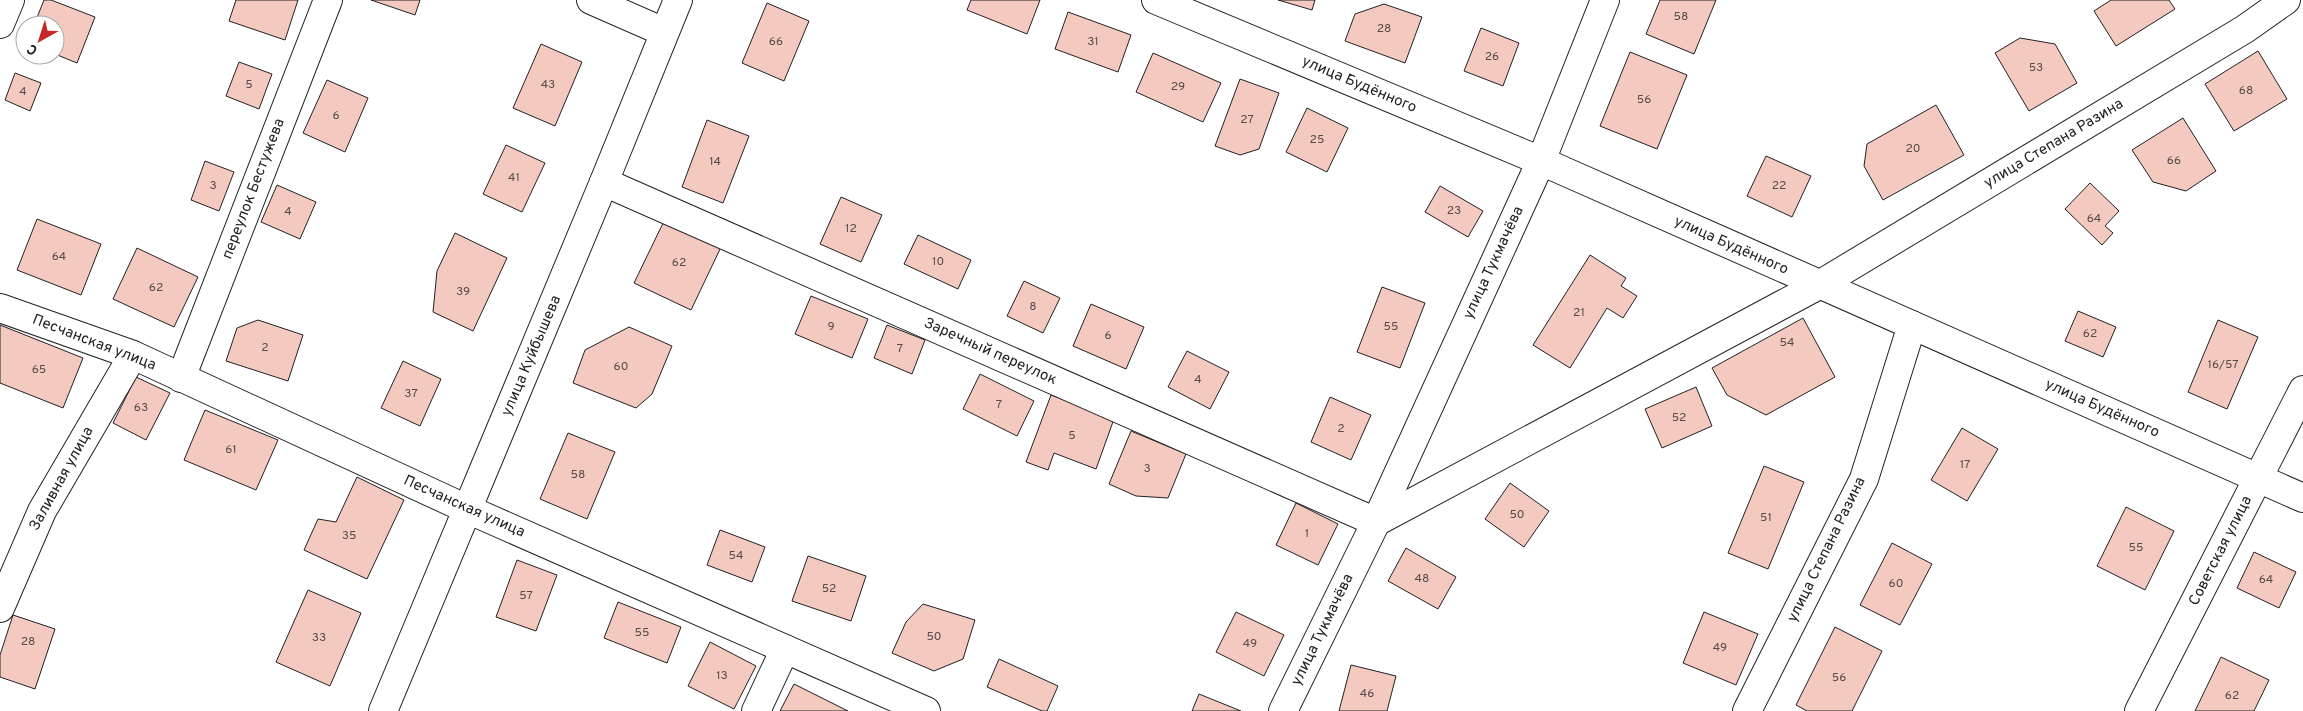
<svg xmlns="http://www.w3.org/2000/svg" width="2303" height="711" font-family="Overpass,sans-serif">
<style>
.building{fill:#f3c9c0;stroke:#222}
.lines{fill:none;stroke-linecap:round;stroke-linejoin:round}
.minor-casing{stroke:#222;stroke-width:30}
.minor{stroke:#fff;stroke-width:28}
.labels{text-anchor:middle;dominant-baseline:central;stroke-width:4;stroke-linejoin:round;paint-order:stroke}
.number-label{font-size:12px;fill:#564c4a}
.street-label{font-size:15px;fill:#222;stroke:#fff}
</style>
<rect width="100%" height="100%" fill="#fff"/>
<g class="building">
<path d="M 44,0 L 51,0 L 95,17 L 77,63 L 55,54 L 55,25 L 34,25 Z"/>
<path d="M 236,0 L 298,0 L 285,40 L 229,21 Z"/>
<path d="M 371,0 L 420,0 L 415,15 Z"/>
<path d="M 971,0 L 1040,0 L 1027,34 L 967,10 Z"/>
<path d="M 1278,0 L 1315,0 L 1312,10 Z"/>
<path d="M 1660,0 L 1716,0 L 1694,54 L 1646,34 Z"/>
<path d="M 2111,0 L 2169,0 L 2175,9 L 2116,46 L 2094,11 Z"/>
<path d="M 767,3 L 809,21 L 784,81 L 742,63 Z"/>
<path d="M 1384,4 L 1422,17 L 1405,63 L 1345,41 L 1355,14 Z"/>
<path d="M 1068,12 L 1131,35 L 1118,72 L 1055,49 Z"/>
<path d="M 1481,28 L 1519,43 L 1503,86 L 1464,71 Z"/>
<path d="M 2020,38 L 2055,44 L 2077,83 L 2029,111 L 1995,53 Z"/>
<path d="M 541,44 L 582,62 L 555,126 L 513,108 Z"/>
<path d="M 2258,51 L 2287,99 L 2234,131 L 2205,84 Z"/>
<path d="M 1630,52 L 1687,75 L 1657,149 L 1600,126 Z"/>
<path d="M 1153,53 L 1221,83 L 1203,122 L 1136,92 Z"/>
<path d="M 239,62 L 272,74 L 259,109 L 226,96 Z"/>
<path d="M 15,73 L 41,83 L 30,111 L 5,100 Z"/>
<path d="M 1240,79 L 1279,93 L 1259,149 L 1240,155 L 1215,146 Z"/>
<path d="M 327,80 L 368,98 L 345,152 L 303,133 Z"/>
<path d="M 1936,105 L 1964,155 L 1883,200 L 1864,166 L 1867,144 Z"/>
<path d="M 1307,108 L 1348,128 L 1327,172 L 1286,152 Z"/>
<path d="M 2183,118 L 2216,171 L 2186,191 L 2153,182 L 2132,150 Z"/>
<path d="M 707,120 L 749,136 L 723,203 L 682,187 Z"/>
<path d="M 506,145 L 545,163 L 522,212 L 483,194 Z"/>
<path d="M 1766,156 L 1811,176 L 1792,217 L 1747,196 Z"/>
<path d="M 205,161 L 234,172 L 219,211 L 191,200 Z"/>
<path d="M 2090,183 L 2119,211 L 2105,226 L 2113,233 L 2102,245 L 2065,209 Z"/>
<path d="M 277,185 L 316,202 L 300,239 L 261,222 Z"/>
<path d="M 1440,186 L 1483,211 L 1468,237 L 1425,212 Z"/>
<path d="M 841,197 L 882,215 L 861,262 L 820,244 Z"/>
<path d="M 666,217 L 722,245 L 691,310 L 634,283 Z"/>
<path d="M 37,219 L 101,244 L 81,295 L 17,270 Z"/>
<path d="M 455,233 L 507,258 L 473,331 L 433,312 L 437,271 Z"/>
<path d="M 918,235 L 971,260 L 958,289 L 904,264 Z"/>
<path d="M 137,248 L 198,277 L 174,327 L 113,299 Z"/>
<path d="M 1590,255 L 1626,278 L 1621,286 L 1637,296 L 1623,318 L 1607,308 L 1570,368 L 1533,345 Z"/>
<path d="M 1024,281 L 1060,298 L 1043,333 L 1007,316 Z"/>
<path d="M 1382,287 L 1425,303 L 1400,368 L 1357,352 Z"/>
<path d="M 811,296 L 868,319 L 852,358 L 795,334 Z"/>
<path d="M 1091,304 L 1144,327 L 1126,369 L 1073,346 Z"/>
<path d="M 2078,311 L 2116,327 L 2103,357 L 2065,341 Z"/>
<path d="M 1803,318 L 1835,377 L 1766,415 L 1727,395 L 1712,368 Z"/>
<path d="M 258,320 L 303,335 L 288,381 L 226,361 L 237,328 Z"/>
<path d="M 2218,320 L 2258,337 L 2227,409 L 2188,392 Z"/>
<path d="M 0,325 L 83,358 L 63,408 L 0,383 Z"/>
<path d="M 887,325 L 925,340 L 912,374 L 874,358 Z"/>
<path d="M 629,327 L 672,346 L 652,394 L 636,408 L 573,383 L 585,350 Z"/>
<path d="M 1187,351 L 1229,372 L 1210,409 L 1168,387 Z"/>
<path d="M 403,361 L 441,379 L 420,426 L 381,408 Z"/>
<path d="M 980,374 L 1034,401 L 1017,436 L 963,409 Z"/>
<path d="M 136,377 L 170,393 L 146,440 L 113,423 Z"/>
<path d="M 1696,387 L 1712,426 L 1662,448 L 1645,409 Z"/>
<path d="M 1051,395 L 1114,419 L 1096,469 L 1054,453 L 1048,470 L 1026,462 Z"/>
<path d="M 1330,397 L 1371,415 L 1351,460 L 1311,442 Z"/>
<path d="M 205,410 L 278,440 L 256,490 L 184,460 Z"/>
<path d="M 1962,428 L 1998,449 L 1967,501 L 1931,480 Z"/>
<path d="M 1131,431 L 1186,454 L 1168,498 L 1136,496 L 1109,484 Z"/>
<path d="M 568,433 L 615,452 L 587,519 L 540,499 Z"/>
<path d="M 1764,466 L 1804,482 L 1768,569 L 1728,553 Z"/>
<path d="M 357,477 L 404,500 L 367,579 L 304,550 L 318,519 L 336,522 Z"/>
<path d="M 1510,483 L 1549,511 L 1524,547 L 1485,519 Z"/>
<path d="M 1296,503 L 1338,524 L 1318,565 L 1276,545 Z"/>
<path d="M 2126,507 L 2174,531 L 2145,590 L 2097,566 Z"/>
<path d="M 720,530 L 765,547 L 752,582 L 707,565 Z"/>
<path d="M 1892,543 L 1932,564 L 1900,625 L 1860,605 Z"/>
<path d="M 1406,548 L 1456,577 L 1438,609 L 1388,581 Z"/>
<path d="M 2254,552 L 2296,572 L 2279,608 L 2237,588 Z"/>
<path d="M 808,556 L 866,576 L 851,621 L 792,601 Z"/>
<path d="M 517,560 L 557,575 L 536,631 L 496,617 Z"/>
<path d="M 308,590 L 361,613 L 330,686 L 276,662 Z"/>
<path d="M 618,602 L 681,627 L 667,663 L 604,638 Z"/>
<path d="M 923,604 L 975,620 L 963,659 L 934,671 L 892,653 L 906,622 Z"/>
<path d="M 1236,612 L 1284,635 L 1264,676 L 1216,652 Z"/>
<path d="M 1704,612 L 1758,634 L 1736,685 L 1683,663 Z"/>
<path d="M 13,615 L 55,629 L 35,689 L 0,677 L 0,655 Z"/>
<path d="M 1835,627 L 1882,651 L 1852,711 L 1807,711 L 1796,705 Z"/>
<path d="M 710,642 L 756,666 L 734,709 L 688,686 Z"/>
<path d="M 2221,657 L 2269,680 L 2254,711 L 2195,711 Z"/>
<path d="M 999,659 L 1058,686 L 1047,711 L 1042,711 L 987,687 Z"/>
<path d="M 1351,665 L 1396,676 L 1387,711 L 1339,711 Z"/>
<path d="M 794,684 L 848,711 L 780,711 Z"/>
<path d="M 1199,694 L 1241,711 L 1192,711 Z"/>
</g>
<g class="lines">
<g class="minor-casing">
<g id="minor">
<path d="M 591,0 L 664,32"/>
<path d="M 1156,0 L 1541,161 L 2303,498"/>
<path d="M 0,24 L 10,0"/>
<path d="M 604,182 L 1376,522 L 1819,285 L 2245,29 L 2286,0"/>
<path d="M 0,308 L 133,355 L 467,509 L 926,711"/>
<path d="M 181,378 L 328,0"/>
<path d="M 0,608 L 42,511 L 133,355"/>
<path d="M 383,711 L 604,182 L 678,0"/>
<path d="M 756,711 L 785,649"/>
<path d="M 1283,711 L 1376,522 L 1541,161 L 1605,0"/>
<path d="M 1747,711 L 1864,479 L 1912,325"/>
<path d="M 2139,711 L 2303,390"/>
</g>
</g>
<use href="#minor" class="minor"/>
</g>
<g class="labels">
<g class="number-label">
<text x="1681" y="17">58</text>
<text x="1384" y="29">28</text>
<text x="776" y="42">66</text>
<text x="1093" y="42">31</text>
<text x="1492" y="57">26</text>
<text x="2036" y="68">53</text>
<text x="249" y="85">5</text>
<text x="548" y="85">43</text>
<text x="1178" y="87">29</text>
<text x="2246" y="91">68</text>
<text x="23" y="92">4</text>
<text x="1644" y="100">56</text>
<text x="336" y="116">6</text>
<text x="1247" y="120">27</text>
<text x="1317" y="140">25</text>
<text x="1913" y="149">20</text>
<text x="2174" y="161">66</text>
<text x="715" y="162">14</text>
<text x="514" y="178">41</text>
<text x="213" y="186">3</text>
<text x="1779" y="186">22</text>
<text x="1454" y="211">23</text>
<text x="288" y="212">4</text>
<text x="2094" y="219">64</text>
<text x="851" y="229">12</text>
<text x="59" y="257">64</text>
<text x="938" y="262">10</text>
<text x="679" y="263">62</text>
<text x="156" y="288">62</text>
<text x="463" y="292">39</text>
<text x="1033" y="307">8</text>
<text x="1579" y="313">21</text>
<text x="831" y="327">9</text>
<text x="1391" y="327">55</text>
<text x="2090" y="334">62</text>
<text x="1108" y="336">6</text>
<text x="1787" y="343">54</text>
<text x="265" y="348">2</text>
<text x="900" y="349">7</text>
<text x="2223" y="365">16/57</text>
<text x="621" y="367">60</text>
<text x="39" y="370">65</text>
<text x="1198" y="380">4</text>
<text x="411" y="394">37</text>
<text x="999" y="405">7</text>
<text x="141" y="408">63</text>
<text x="1679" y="418">52</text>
<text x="1341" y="429">2</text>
<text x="1072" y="436">5</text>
<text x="231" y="450">61</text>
<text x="1965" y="465">17</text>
<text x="1147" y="469">3</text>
<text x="578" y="475">58</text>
<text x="1517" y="515">50</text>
<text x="1766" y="518">51</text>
<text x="1307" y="534">1</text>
<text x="349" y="536">35</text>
<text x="2136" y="548">55</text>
<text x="736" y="556">54</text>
<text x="1422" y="579">48</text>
<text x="2266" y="580">64</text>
<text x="1896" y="584">60</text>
<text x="829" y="589">52</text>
<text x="526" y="596">57</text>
<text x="642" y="633">55</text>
<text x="934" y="637">50</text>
<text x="319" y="638">33</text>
<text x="28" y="642">28</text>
<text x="1250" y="644">49</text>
<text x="1720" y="648">49</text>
<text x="722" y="676">13</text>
<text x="1839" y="678">56</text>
<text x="1367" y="694">46</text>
<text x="2232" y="696">62</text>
</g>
<g class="street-label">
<text transform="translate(1359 85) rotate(23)">улица Будённого</text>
<text transform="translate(2054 144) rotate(-31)">улица Степана Разина</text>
<text transform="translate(254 189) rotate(-69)">переулок Бестужева</text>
<text transform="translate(1731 246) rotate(24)">улица Будённого</text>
<text transform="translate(1494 263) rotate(-65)">улица Тукмачёва</text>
<text transform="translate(94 343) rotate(21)">Песчанская улица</text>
<text transform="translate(990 352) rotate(24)">Заречный переулок</text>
<text transform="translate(532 356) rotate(-67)">улица Куйбышева</text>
<text transform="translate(2102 409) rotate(24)">улица Будённого</text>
<text transform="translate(62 479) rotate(-61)">Заливная улица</text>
<text transform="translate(464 507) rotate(24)">Песчанская улица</text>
<text transform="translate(1827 550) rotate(-64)">улица Степана Разина</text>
<text transform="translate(2221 551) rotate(-63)">Советская улица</text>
<text transform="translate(1323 630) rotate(-64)">улица Тукмачёва</text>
</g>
</g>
<g transform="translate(40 40) rotate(219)"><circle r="24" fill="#ffffff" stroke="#a7a7a7"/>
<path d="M0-4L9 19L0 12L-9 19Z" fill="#c62828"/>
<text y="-8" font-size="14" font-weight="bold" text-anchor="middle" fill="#222222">С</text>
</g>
</svg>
